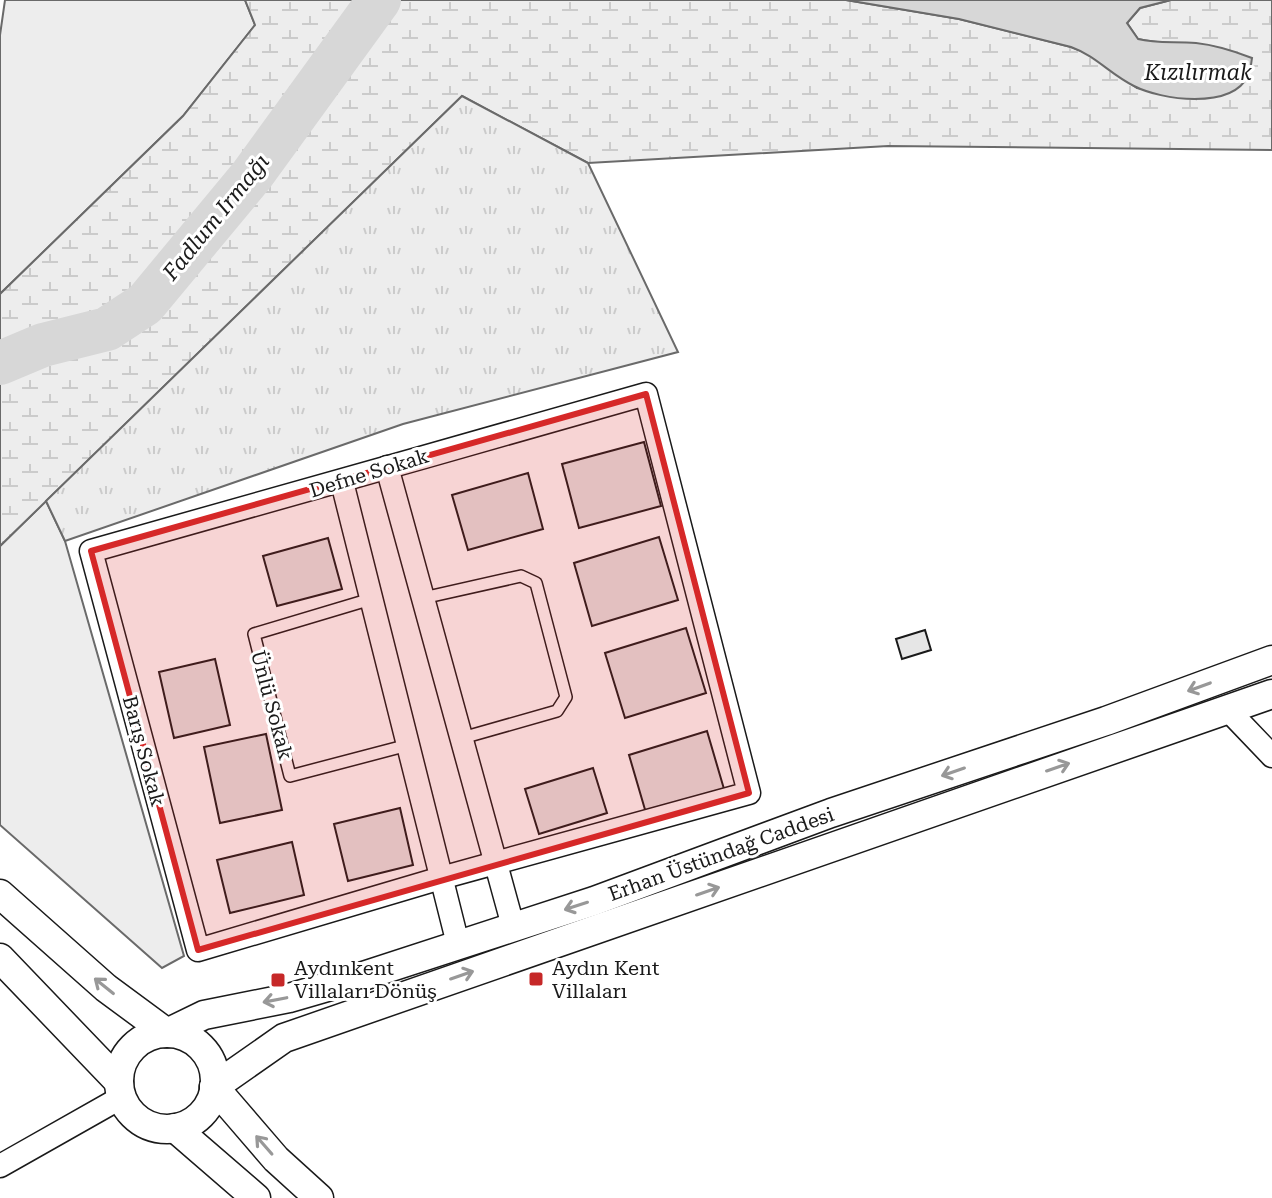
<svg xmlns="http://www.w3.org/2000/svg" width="1272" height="1198" font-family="'Roboto Serif',serif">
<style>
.green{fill:#ededed;stroke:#6a6a6a;stroke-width:2}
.wetland{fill:url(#wetland-marsh);stroke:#6a6a6a;stroke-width:2}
.park{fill:url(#park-tufts);stroke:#6a6a6a;stroke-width:2}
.water{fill:#d7d7d7;stroke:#6a6a6a;stroke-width:2}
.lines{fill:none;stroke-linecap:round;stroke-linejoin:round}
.river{stroke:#d7d7d7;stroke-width:44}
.building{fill:#e6e6e6;stroke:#1a1a1a;stroke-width:2}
.service-casing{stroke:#1a1a1a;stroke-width:14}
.minor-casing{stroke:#1a1a1a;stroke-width:25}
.tertiary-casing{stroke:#1a1a1a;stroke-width:31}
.service{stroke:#fff;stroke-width:11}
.minor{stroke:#fff;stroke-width:22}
.tertiary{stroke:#fff;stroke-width:28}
.oneway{stroke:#989898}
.marked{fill:#d62828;fill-opacity:0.2;stroke:#d62828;stroke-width:6;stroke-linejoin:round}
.poi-dot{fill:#c62828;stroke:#fff;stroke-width:3}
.labels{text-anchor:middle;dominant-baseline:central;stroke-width:6;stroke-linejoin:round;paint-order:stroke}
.street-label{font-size:20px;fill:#1a1a1a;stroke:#fff}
.poi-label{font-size:20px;fill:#1a1a1a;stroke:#fff;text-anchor:start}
.water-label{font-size:22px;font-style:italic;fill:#1a1a1a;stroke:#fff}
</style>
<defs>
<pattern id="wetland-marsh" width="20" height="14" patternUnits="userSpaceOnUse" patternTransform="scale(2)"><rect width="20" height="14" fill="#ededed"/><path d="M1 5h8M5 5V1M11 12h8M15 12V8" fill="none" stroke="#cbcbcb"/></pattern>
<pattern id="park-tufts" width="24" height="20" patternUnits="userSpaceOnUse" patternTransform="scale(2)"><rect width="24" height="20" fill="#ededed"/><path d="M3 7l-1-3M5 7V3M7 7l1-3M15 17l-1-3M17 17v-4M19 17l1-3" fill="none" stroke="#cbcbcb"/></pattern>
</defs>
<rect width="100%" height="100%" fill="#fff"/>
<g class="green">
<path d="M 5,0 L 245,0 L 255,25 L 183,116 L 0,294 L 0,35 Z"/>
<path d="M 46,501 L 65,541 L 184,956 L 162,968 L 0,825 L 0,546 Z"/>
</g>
<path class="wetland" d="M 245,0 L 846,0 L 959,19 L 1071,47 L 1089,54 L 1137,88 L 1196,99 L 1215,47 C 1189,42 1163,45 1138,39 L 1127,23 L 1140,8 L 1171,0 L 1272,0 L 1272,150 L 888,146 L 588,163 L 462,96 L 0,546 L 0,294 L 183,116 L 255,25 Z"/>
<path class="park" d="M 462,96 L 588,163 L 678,352 L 403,424 L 65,541 L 46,501 Z"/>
<path class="water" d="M 846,0 L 1171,0 L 1140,8 L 1127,23 L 1138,39 C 1157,44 1176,41 1196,43 C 1215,45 1234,51 1252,58 C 1251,63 1251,71 1248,76 C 1231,110 1161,100 1134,86 C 1111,75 1096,56 1071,47 L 959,19 Z"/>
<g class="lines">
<path class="river" d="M 0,363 L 43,345 L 107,329 L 145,304 L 252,175 L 379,0"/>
</g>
<g class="building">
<path d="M 644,442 L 661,506 L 579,528 L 562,464 Z"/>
<path d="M 528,473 L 543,529 L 468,550 L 452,495 Z"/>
<path d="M 659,537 L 678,600 L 592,626 L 574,563 Z"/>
<path d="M 328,538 L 342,589 L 277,606 L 263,556 Z"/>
<path d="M 686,628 L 706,693 L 625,718 L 605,653 Z"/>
<path d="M 925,630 L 931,650 L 902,659 L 896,639 Z"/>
<path d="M 215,659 L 230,725 L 174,738 L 159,672 Z"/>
<path d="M 707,731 L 724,789 L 646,813 L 629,755 Z"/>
<path d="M 266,734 L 282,810 L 220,823 L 204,747 Z"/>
<path d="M 593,768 L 607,813 L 539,834 L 525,789 Z"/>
<path d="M 400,808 L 413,865 L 348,881 L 334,824 Z"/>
<path d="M 292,842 L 304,895 L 230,913 L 217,860 Z"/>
</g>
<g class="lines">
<g class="service-casing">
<g id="service">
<path d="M 423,598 L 521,576 L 536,583 L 566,697 L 557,711 L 462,738"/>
<path d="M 371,599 L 254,634 L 290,776 L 408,745"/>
</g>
</g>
<g class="minor-casing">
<g id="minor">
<path d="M 646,394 L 749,793 L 441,878 L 198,950 L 91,551 C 276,500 461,446 646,394 Z"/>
<path d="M 387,467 L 513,926"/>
<path d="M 342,482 L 458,944"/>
<path d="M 1229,711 L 1272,756"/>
<path d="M 0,1166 L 122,1097"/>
</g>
</g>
<g class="tertiary-casing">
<g id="tertiary">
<path d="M 0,894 L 106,988 L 167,1033"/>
<path d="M 0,958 L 119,1082"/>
<path d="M 167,1033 L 204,1015 L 289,998 L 351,980 L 594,901 L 831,813 L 1106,721 L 1272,660"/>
<circle cx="167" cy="1081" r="48"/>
<path d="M 214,1087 L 284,1038 L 1272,694"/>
<path d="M 214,1087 L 276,1159 L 319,1198"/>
<path d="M 175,1128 L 256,1198"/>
</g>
</g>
<use href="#service" class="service"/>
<use href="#minor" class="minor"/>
<use href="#tertiary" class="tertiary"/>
</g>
<defs><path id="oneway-shaft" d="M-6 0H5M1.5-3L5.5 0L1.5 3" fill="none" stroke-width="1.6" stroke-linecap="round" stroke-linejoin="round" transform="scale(2)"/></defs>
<g class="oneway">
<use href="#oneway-shaft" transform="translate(1199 687) rotate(160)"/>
<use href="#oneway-shaft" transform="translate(1058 767) rotate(-19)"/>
<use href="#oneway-shaft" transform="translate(953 772) rotate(161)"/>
<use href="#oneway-shaft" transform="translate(708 891) rotate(-19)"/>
<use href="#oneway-shaft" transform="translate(576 906) rotate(162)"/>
<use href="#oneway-shaft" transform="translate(462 975) rotate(-19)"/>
<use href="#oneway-shaft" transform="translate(104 986) rotate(-141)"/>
<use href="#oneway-shaft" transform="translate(275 1000) rotate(169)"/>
<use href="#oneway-shaft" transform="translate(264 1145) rotate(-131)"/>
</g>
<path class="marked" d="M 646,394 L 749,793 L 198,950 L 91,551 Z"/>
<g class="poi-dot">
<rect x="528" y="971" width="16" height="16" rx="4"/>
<rect x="270" y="972" width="16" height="16" rx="4"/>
</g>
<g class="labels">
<g class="street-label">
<text transform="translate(369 473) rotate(-17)">Defne Sokak</text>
<text transform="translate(272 705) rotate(75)">Ünlü Sokak</text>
<text transform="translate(144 751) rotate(75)">Barış Sokak</text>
<text transform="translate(721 854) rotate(-20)">Erhan Üstündağ Caddesi</text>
</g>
<g class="poi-label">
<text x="294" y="968">Aydınkent<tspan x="294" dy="23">Villaları Dönüş</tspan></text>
<text x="552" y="968">Aydın Kent<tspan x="552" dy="23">Villaları</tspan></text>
</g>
<g class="water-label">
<text x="1198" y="72">Kızılırmak</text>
<text transform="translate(216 217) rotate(-51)">Fadlum Irmağı</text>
</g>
</g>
</svg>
